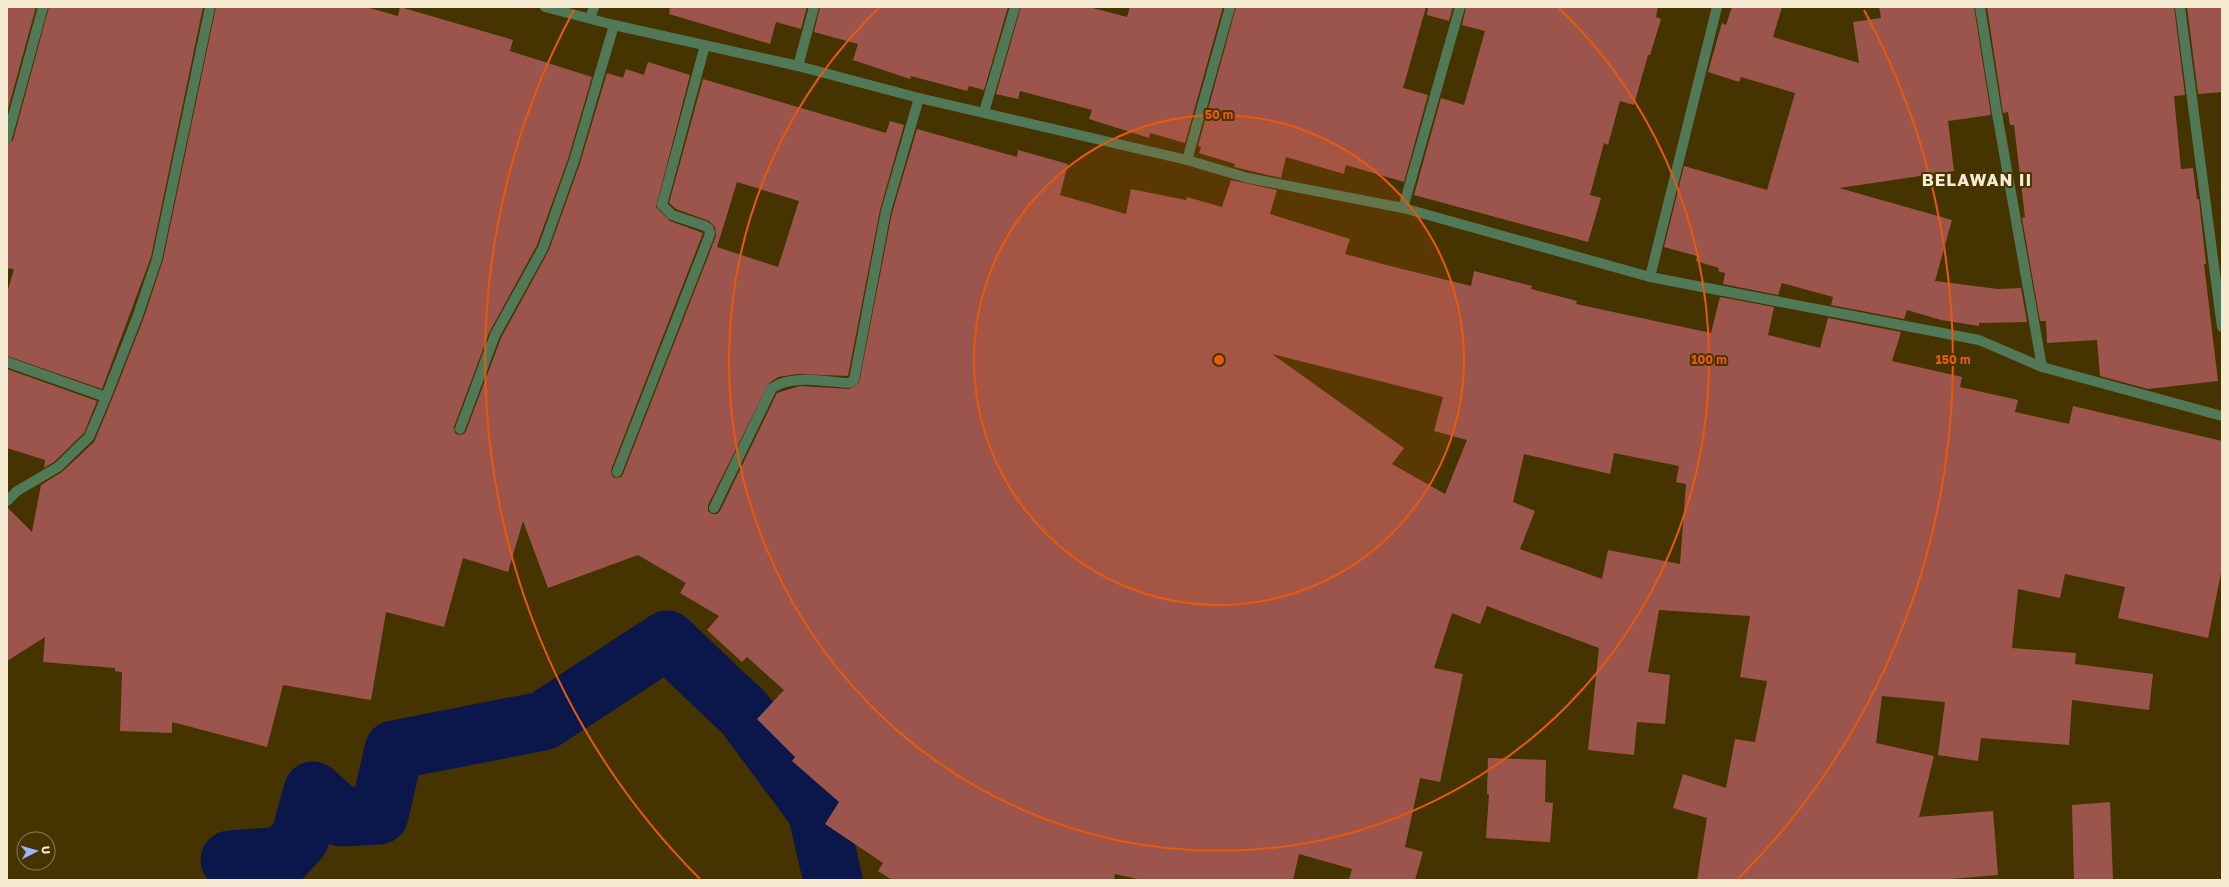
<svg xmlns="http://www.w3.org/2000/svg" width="2229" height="887" font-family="'Golos Text',sans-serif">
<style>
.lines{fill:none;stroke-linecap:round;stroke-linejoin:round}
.river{stroke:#0b164a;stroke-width:59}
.building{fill:#9c554c;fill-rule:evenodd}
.minor{stroke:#517957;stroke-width:10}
.ring{fill:none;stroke:#e8590c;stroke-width:2}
.labels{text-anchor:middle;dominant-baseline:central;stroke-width:4;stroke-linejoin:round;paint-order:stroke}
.district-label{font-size:17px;font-weight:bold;letter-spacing:1px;fill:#f5ebd2;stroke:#463400}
.centre{fill:#e8590c;stroke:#463400;stroke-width:2}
.ring-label{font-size:12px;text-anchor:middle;font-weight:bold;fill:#e8590c;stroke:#463400;stroke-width:4;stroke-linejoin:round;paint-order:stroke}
</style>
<rect width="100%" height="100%" fill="#463400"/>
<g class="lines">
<path class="river" d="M 230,860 L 284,856 L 300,838 L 313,791 L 342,817 L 379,815 L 394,750 L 543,721 L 667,640 L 744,713 L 817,811 L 833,880"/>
</g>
<g class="building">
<path d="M 7,7 L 36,7 L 7,113 Z"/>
<path d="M 49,7 L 203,7 L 151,257 L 102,389 L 7,356 L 7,293 L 14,269 L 7,268 L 7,144 L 13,140 Z"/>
<path d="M 216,7 L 366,7 L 398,16 L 400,7 L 513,40 L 510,51 L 592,77 L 568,159 L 537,245 L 489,333 L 454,427 L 455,433 L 458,435 L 464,434 L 466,431 L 501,338 L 549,250 L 580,163 L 607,73 L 623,78 L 626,69 L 644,75 L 648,62 L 690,75 L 656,207 L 670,221 L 703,233 L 611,470 L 612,476 L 615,478 L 621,477 L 623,474 L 716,236 L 715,227 L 709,221 L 676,209 L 669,203 L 703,79 L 886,133 L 890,121 L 904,125 L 880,210 L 848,376 L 798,374 L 778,377 L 769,383 L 708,505 L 708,511 L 712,514 L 717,514 L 720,511 L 777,393 L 800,386 L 849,389 L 859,383 L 892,213 L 917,129 L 1017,157 L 1018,150 L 1068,164 L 1060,195 L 1126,214 L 1131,189 L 1186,200 L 1187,197 L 1222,207 L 1231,180 L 1277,190 L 1270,214 L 1350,239 L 1345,254 L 1394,267 L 1471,286 L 1474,271 L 1532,286 L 1531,289 L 1577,301 L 1576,304 L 1711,333 L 1720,297 L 1774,307 L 1768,335 L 1820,348 L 1828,318 L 1901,332 L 1892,361 L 1962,377 L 1960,387 L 2018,400 L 2015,412 L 2069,424 L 2073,406 L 2222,441 L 2222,568 L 2208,638 L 2118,618 L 2125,587 L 2065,574 L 2060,598 L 2018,589 L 2012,648 L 2076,653 L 2075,664 L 2153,674 L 2149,710 L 2072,700 L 2069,745 L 1981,738 L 1978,761 L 1938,755 L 1945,702 L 1882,696 L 1876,743 L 1934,756 L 1919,817 L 1993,811 L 1998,875 L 1939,880 L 1697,880 L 1707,818 L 1673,808 L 1683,774 L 1726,788 L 1735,739 L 1755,742 L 1767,681 L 1740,677 L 1750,616 L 1659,610 L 1648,672 L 1670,675 L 1665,724 L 1637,722 L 1634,755 L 1588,750 L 1599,648 L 1487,606 L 1480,624 L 1452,613 L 1434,668 L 1463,674 L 1440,782 L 1420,778 L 1405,847 L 1423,852 L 1415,880 L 1349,880 L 1352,869 L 1299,854 L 1293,880 L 1142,880 L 1115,874 L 1114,880 L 892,880 L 878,871 L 883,863 L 825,824 L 839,802 L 792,761 L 795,757 L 757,719 L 784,690 L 747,657 L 742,662 L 707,630 L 719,616 L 680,593 L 686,583 L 638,555 L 548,588 L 523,521 L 508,572 L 463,558 L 444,627 L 386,612 L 371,700 L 283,685 L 267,747 L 172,722 L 172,733 L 120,731 L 122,672 L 115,671 L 115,668 L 43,662 L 45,637 L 7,661 L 7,507 L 32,532 L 41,485 L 62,472 L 94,442 L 112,399 L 144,317 L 163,260 ZM 737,182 L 799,201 L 778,267 L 717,247 ZM 1272,354 L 1443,397 L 1434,431 L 1467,440 L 1445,494 L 1392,464 L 1404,448 ZM 1614,453 L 1679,466 L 1676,482 L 1686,484 L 1680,564 L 1608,550 L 1602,579 L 1520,549 L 1535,511 L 1513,502 L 1524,454 L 1610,474 Z"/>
<path d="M 670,7 L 807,7 L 801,29 L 776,22 L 770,44 L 669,14 Z"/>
<path d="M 820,7 L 1008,7 L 984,90 L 969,86 L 967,91 L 911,76 L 910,79 L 853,60 L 858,44 L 814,32 Z"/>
<path d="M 1021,7 L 1089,7 L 1127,17 L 1130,7 L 1223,7 L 1185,143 L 1150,133 L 1149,138 L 1089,119 L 1092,110 L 1020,91 L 1018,99 L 996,94 Z"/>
<path d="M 1236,7 L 1426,7 L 1403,88 L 1428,95 L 1404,182 L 1346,165 L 1344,174 L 1286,157 L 1281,178 L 1234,167 L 1235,164 L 1199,153 L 1201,147 L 1198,146 Z"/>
<path d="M 1428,7 L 1453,7 L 1449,21 L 1427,15 Z"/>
<path d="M 1466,7 L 1658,7 L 1656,17 L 1661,19 L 1650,55 L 1648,55 L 1634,105 L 1620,101 L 1608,145 L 1604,143 L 1590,195 L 1601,198 L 1588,242 L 1414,195 L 1441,98 L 1464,105 L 1485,31 L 1462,25 Z"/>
<path d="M 1732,7 L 1782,7 L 1773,37 L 1859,63 L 1853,22 L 1881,18 L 1879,7 L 1974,7 L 1991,115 L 1948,121 L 1954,171 L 1839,188 L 1952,220 L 1935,281 L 1998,289 L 2021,288 L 2027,322 L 1979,323 L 1979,326 L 1941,320 L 1907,310 L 1904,319 L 1831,305 L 1833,297 L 1782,283 L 1778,295 L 1723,284 L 1725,273 L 1718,271 L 1719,268 L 1696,261 L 1697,256 L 1664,247 L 1684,166 L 1767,190 L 1795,93 L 1741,77 L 1739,82 L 1708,72 L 1722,23 L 1726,25 Z"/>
<path d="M 1987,7 L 2174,7 L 2185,95 L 2174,96 L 2181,169 L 2193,168 L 2197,199 L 2199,199 L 2200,210 L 2206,264 L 2204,264 L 2218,381 L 2148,389 L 2100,376 L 2097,340 L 2047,343 L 2046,321 L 2040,321 L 2022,218 L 2025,217 L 2014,125 L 2010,125 L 2008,112 L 2003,113 Z"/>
<path d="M 2187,7 L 2222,7 L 2222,92 L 2198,94 Z"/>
<path d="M 7,369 L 97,401 L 84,433 L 54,462 L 44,468 L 45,460 L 7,448 Z"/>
<path d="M 1488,758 L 1546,760 L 1545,802 L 1553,803 L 1550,842 L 1486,838 L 1489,794 L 1487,794 Z"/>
<path d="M 2110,802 L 2113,880 L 2074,880 L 2072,805 Z"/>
</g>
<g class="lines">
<g class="minor">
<path d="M 545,7 L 614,25 L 798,66 L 919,98 L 1187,160 L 1248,178 L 1403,208 L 1650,277 L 1979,340 L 2042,367 L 2222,416"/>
<path d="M 1980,7 L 1996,108 L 2042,367"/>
<path d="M 2180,7 L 2222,327"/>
<path d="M 590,18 L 594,7"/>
<path d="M 798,66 L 814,7"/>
<path d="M 984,112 L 1015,7"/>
<path d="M 7,138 L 43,7"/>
<path d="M 1187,160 L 1230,7"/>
<path d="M 1403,208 L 1460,7"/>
<path d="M 1650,277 L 1717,7"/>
<path d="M 7,362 L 106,397"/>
<path d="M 460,429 L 495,335 L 543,248 L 574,161 L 614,25"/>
<path d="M 617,472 L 710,234 L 709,229 L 705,226 L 672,215 L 662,205 L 705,45"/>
<path d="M 7,501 L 17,491 L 58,467 L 89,437 L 106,397 L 138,315 L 157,259 L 210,7"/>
<path d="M 714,508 L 772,388 C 792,374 826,382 849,383 L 854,380 L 886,211 L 919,98"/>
</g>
</g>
<circle cx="1219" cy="360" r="245" fill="#e8590c" fill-opacity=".12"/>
<g class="ring">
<circle cx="1219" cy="360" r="245"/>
<path d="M1559 8A490 490 0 1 1 879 8"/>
<path d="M700 879A734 734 0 0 1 574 10M1864 10A734 734 0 0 1 1738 879"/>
</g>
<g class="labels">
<g class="district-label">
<text x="1977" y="179">BELAWAN II</text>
</g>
</g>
<circle cx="1219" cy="360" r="6" class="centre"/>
<g class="ring-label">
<text x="1219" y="119">50 m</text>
<text x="1709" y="364">100 m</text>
<text x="1953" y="364">150 m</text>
</g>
<rect width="2229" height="887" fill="none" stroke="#f5ebd2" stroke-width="16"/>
<g transform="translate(36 851) rotate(84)"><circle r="19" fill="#463400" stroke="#8c7d54"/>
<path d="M0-3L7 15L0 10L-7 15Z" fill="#9ab5fd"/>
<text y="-6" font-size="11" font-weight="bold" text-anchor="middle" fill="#f5ebd2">U</text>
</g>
</svg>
